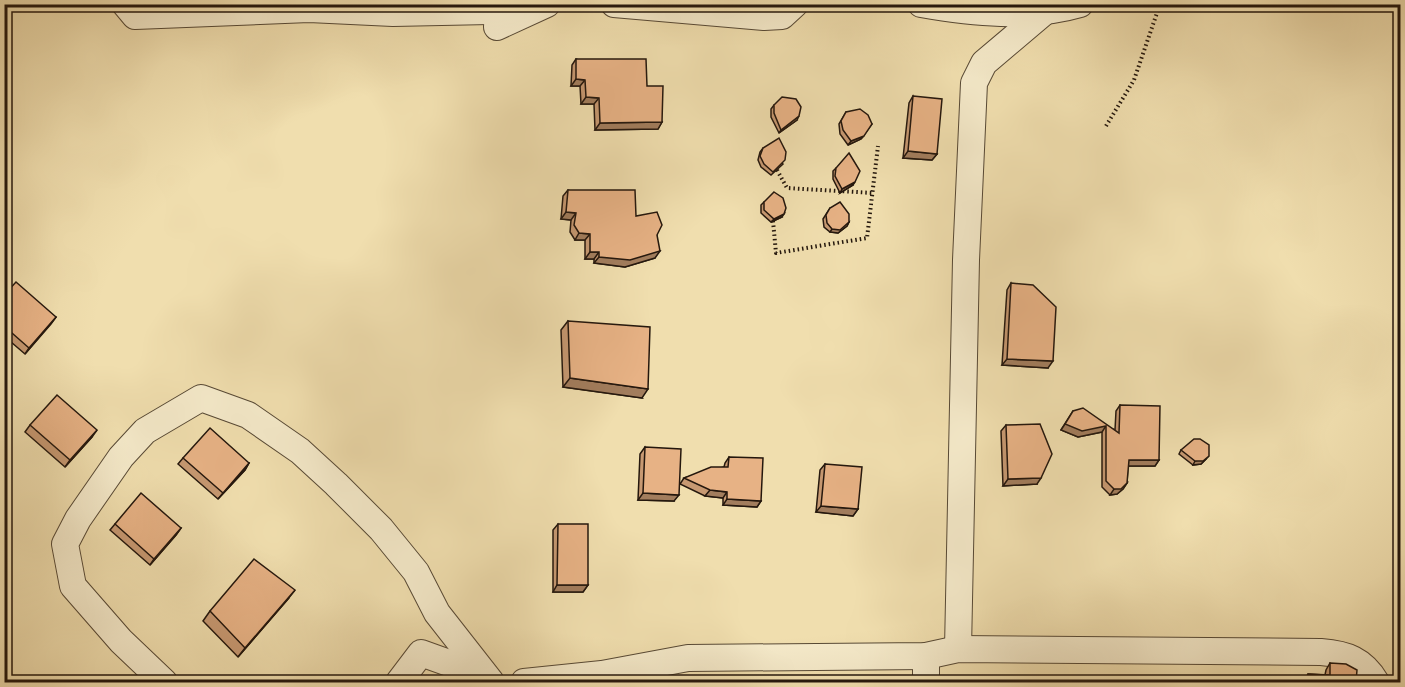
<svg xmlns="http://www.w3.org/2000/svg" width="1405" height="687" font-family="Cardo,serif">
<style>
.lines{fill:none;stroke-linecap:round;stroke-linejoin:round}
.minor-casing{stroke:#574935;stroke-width:28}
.path{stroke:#24170d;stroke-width:4;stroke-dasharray:1.5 3;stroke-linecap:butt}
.minor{stroke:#f5eaca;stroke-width:26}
.wall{fill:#c79972;stroke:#24170d;stroke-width:1.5}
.shaded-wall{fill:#a27d5d;stroke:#24170d;stroke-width:1.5}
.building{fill:#e7b285;stroke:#24170d;stroke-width:1.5}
</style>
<rect width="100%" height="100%" fill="#f0deae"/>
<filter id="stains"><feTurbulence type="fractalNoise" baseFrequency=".00333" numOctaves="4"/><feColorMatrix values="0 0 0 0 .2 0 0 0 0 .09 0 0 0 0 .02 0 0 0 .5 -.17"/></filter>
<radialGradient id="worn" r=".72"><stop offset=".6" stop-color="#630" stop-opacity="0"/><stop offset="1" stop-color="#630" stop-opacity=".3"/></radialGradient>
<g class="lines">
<g class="minor-casing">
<g id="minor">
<path d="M 125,4 L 135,16 L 309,9 L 393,13 L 490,11 L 490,4"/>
<path d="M 498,4 L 497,27 L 547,4"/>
<path d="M 614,4 L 764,17 L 782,16 L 795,4"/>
<path d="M 921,4 C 973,13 1029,19 1080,4"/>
<path d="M 958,649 L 966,260 L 974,83 L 984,63 L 1043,13"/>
<path d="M 926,656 L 926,682"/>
<path d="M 164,682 L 121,641 L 73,586 L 65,544 L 78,519 L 121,457 L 145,431 L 201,398 L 248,415 L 300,451 L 336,484 L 381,529 L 416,572 L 437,613 L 491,682"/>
<path d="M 399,682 L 421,653 L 485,676"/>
<path d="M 524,682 L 602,674 L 688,658 L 926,656 L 958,649 L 1321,652 C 1347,654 1363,660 1376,682"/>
</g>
</g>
<g class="path">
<path d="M 1106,126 L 1134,80 L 1160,4"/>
<path d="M 777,170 L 787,188 L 873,193"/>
<path d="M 773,221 L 776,253 L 867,238 L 878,146"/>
</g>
<use href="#minor" class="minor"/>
</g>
<g class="wall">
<path d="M 1399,4 L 1401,4 L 1401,15 L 1395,12 Z"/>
<path d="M 576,59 L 647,86 L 662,122 L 658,129 L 595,130 L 594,104 L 581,104 L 580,86 L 571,86 L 572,65 Z"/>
<path d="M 913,96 L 937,154 L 932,160 L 903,158 L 909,103 Z"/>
<path d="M 774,105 L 797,120 L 779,133 L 771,117 L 771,109 Z"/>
<path d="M 846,112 L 872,124 L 861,139 L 848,145 L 840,134 L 839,124 Z"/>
<path d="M 763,148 L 783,164 L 771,175 L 761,167 L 758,160 L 760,152 Z"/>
<path d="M 836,168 L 853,185 L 840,193 L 833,179 L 833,171 Z"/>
<path d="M 568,190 L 636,216 L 657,235 L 655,258 L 625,267 L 594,263 L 594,259 L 585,259 L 585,240 L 575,240 L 570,232 L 571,220 L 561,219 L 563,196 Z"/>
<path d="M 764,202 L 782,217 L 771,222 L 761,213 L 761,205 Z"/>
<path d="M 830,208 L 849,222 L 847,226 L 838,233 L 830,232 L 824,227 L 823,219 Z"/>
<path d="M 1011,283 L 1048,368 L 1002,365 L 1007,290 Z"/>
<path d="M 4,295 L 56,317 L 25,354 L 4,336 Z"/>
<path d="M 568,321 L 642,398 L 563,387 L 561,330 Z"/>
<path d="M 1120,405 L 1159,460 L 1155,466 L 1128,466 L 1127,483 L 1123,489 L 1117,494 L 1110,495 L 1102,487 L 1102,432 L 1078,437 L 1061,430 L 1073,411 L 1115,430 L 1116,411 Z"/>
<path d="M 30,425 L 92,437 L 65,467 L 25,432 Z"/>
<path d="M 1006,425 L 1037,484 L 1003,486 L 1001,431 Z"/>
<path d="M 645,447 L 674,501 L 638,500 L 640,454 Z"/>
<path d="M 1181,450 L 1206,459 L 1201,464 L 1193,465 L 1179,454 Z"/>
<path d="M 729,457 L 761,501 L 757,507 L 723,505 L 723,498 L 705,496 L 680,484 L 684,478 L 724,467 L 725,463 Z"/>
<path d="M 183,458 L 249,463 L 245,470 L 218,499 L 178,464 Z"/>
<path d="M 825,464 L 858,509 L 853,516 L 816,512 L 820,470 Z"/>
<path d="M 115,524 L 181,528 L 176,535 L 150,565 L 110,530 Z"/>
<path d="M 558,524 L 588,585 L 583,592 L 553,592 L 553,530 Z"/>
<path d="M 288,599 L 238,657 L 203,621 L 210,611 Z"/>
<path d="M 1330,663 L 1356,682 L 1303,682 L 1308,674 L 1325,675 L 1326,670 Z"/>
</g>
<g class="shaded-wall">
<path d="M 576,79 L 585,80 L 580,86 L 571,86 Z"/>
<path d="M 586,97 L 599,98 L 594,104 L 581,104 Z"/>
<path d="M 799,116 L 797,120 L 779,133 L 781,130 Z"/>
<path d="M 662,122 L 658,129 L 595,130 L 600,123 Z"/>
<path d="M 864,136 L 861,139 L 848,145 L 851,141 Z"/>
<path d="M 908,151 L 937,154 L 932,160 L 903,158 Z"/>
<path d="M 855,182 L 853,185 L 840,193 L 842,189 Z"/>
<path d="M 566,212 L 576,213 L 571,220 L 561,219 Z"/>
<path d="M 784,214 L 782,217 L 771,222 L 774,219 Z"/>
<path d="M 849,222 L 847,226 L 838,233 L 830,232 L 832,229 Z"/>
<path d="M 579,233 L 590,234 L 585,240 L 575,240 Z"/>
<path d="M 660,251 L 655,258 L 625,267 L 594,263 L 599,257 Z"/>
<path d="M 590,252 L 599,252 L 594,259 L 585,259 Z"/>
<path d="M 56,317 L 51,324 L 25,354 L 29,348 Z"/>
<path d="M 1007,359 L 1053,361 L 1048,368 L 1002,365 Z"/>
<path d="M 570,378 L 648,389 L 642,398 L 563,387 Z"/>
<path d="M 1065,424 L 1106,426 L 1102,432 L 1078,437 L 1061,430 Z"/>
<path d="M 97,430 L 92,437 L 65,467 L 70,460 Z"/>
<path d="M 1209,456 L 1201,464 L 1193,465 L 1195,461 Z"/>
<path d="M 1129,460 L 1159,460 L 1155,466 L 1124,466 Z"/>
<path d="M 249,463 L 245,470 L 218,499 L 223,493 Z"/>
<path d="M 1041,478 L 1037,484 L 1003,486 L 1008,479 Z"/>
<path d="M 1127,483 L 1123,489 L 1117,494 L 1110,495 L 1114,489 Z"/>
<path d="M 710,490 L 727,492 L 723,498 L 705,496 Z"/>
<path d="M 643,493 L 679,495 L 674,501 L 638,500 Z"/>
<path d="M 727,499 L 761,501 L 757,507 L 723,505 Z"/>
<path d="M 821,506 L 858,509 L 853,516 L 816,512 Z"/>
<path d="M 181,528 L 176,535 L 150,565 L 154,559 Z"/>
<path d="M 557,585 L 588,585 L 583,592 L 553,592 Z"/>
<path d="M 295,590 L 288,599 L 238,657 L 245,648 Z"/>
</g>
<g class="building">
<path d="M 576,59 L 646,59 L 647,86 L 663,86 L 662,122 L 600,123 L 599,98 L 586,97 L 585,80 L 576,79 Z"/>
<path d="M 913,96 L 942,99 L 937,154 L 908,151 Z"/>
<path d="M 782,97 L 796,99 L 801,107 L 799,116 L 781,130 L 774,113 L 774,105 Z"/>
<path d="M 860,109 L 868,115 L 872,124 L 864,136 L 851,141 L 843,130 L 841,121 L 846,112 Z"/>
<path d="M 779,138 L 786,152 L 785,160 L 773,172 L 764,164 L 760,156 L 763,148 Z"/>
<path d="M 849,153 L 860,171 L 855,182 L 842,189 L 835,176 L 836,168 Z"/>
<path d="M 568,190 L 635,190 L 636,216 L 657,212 L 662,225 L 657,235 L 660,251 L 630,260 L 599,257 L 599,252 L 590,252 L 590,234 L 579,233 L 574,225 L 576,213 L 566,212 Z"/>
<path d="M 774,192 L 783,198 L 786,208 L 784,214 L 774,219 L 764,210 L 764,202 Z"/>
<path d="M 840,202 L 849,214 L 849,222 L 840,230 L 832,229 L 827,223 L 826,215 L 830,208 Z"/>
<path d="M 16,282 L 56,317 L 29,348 L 4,326 L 4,295 Z"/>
<path d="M 1011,283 L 1033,285 L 1056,307 L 1053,361 L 1007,359 Z"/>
<path d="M 568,321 L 650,327 L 648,389 L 570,378 Z"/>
<path d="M 57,395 L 97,430 L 70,460 L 30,425 Z"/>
<path d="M 1120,405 L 1160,406 L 1159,460 L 1129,460 L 1127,483 L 1121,489 L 1114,489 L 1106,481 L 1106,426 L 1082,431 L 1065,424 L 1073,411 L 1083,408 L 1119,433 Z"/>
<path d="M 1040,424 L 1052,454 L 1041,478 L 1008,479 L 1006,425 Z"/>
<path d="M 210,428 L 249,463 L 223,493 L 183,458 Z"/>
<path d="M 1194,439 L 1200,439 L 1209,445 L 1209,456 L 1203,461 L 1195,461 L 1181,450 Z"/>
<path d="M 645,447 L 681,449 L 679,495 L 643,493 Z"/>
<path d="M 729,457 L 763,458 L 761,501 L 727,499 L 727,492 L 710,490 L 684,478 L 711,467 L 728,467 Z"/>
<path d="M 825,464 L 862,467 L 858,509 L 821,506 Z"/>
<path d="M 141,493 L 181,528 L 154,559 L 115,524 Z"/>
<path d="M 558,524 L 588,524 L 588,585 L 557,585 Z"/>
<path d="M 254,559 L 295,590 L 245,648 L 210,611 Z"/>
<path d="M 1330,663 L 1346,664 L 1357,670 L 1356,682 L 1307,682 L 1308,674 L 1330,675 Z"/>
</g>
<rect width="1405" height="687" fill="none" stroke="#f0deae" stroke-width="24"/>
<rect x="6" y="6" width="1393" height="675" fill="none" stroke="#24170d" stroke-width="3"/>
<rect x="12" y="12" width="1381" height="663" fill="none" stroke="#24170d" stroke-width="1.5"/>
<rect width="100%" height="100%" filter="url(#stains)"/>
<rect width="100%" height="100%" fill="url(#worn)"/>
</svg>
